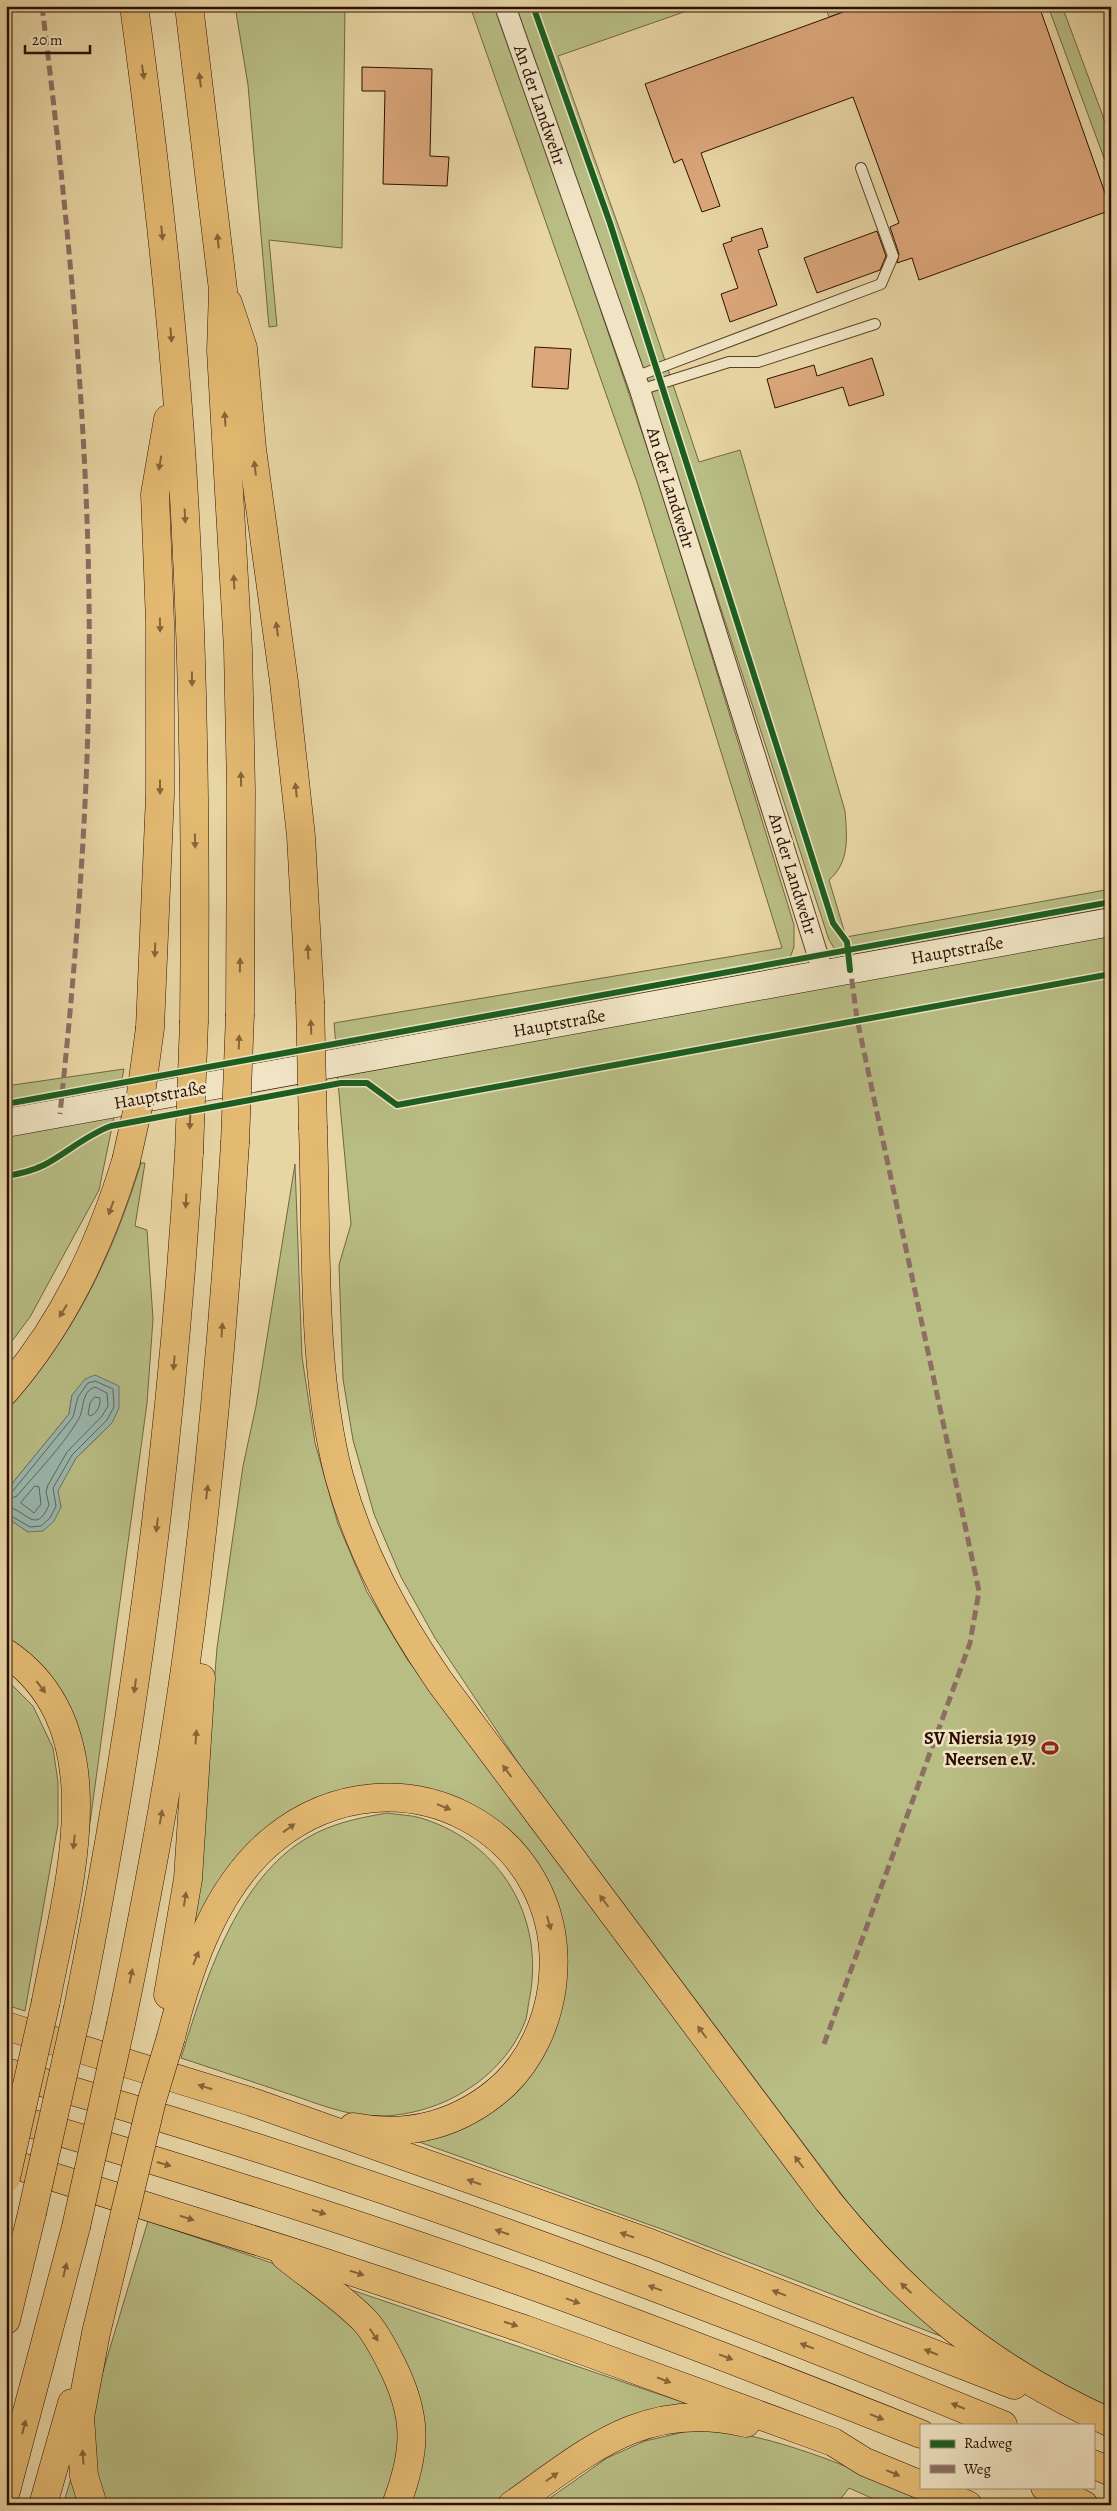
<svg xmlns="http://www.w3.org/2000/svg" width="1117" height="2511" font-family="Alegreya,serif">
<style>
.green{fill:#b8bd84;stroke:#726642}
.water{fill:#99b7ae;stroke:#6d7468}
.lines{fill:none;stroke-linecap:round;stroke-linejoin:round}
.shore{stroke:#626357;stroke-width:1}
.building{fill:#dba77b;stroke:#2b0f00}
.lane-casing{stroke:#5a4029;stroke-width:12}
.street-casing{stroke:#5a4029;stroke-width:22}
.secondary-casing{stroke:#2b0f00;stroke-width:29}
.highway-casing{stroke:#2b0f00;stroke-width:29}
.lane{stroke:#f0e4c4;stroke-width:10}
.street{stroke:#f0e4c4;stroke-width:20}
.secondary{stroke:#f0e4c4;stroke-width:28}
.highway{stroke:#e4ba72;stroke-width:28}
.highway-bridge-casing{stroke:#2b0f00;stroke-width:29;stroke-linecap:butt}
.highway-bridge{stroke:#e4ba72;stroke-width:28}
.quiet{stroke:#8d6e63;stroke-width:5;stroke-dasharray:10 5;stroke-linecap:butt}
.cycleway-casing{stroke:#f0e4c4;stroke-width:9}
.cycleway{stroke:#1b5e20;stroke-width:6}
.oneway{fill:#886439}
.labels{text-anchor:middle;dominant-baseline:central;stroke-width:5;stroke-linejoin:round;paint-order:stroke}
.street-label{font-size:18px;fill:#2b0f00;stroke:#f0e4c4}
.poi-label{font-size:18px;font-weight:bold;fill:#2b0f00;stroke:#f0e4c4;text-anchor:end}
</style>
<rect width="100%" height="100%" fill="#e8d5a4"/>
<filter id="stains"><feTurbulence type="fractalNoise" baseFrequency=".004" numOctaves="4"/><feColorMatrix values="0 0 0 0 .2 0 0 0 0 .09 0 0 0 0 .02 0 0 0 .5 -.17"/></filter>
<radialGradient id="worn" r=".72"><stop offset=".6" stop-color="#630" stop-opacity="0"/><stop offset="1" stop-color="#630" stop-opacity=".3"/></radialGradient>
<g class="green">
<path d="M 235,6 L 345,6 L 342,248 L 269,240 L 277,326 L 269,327 L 248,85 Z"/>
<path d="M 470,6 L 495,6 L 519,68 L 657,477 L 794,925 L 794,947 L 788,963 L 776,969 L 336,1046 L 334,1023 L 782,948 L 638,485 Z"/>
<path d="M 515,6 L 701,6 L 558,56 L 644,298 L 699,462 L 740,450 L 845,811 C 847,837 850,862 829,880 L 846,937 L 1111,889 L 1111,907 L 850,955 L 838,954 L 829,940 L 676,471 Z"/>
<path d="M 825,6 L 859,6 L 829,17 Z"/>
<path d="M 1048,6 L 1062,6 L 1111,138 L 1111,177 Z"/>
<path d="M 1111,931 L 1111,2409 L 1031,2372 L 955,2313 L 901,2263 L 851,2207 L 521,1767 L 435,1638 L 401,1577 L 374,1514 L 353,1440 L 343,1379 L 339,1265 L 351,1224 L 337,1072 Z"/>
<path d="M 124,1069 L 99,1190 L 30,1317 L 6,1349 L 6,1086 Z"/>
<path d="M 141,1163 L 145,1163 L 135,1226 L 147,1230 L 153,1319 L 147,1403 L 87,1845 L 88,1784 L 80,1742 L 17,1648 L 6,1639 L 6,1517 L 28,1532 L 61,1507 L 57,1491 L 76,1458 L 112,1423 L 72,1395 L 69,1414 L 6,1491 L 6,1412 C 74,1335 111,1260 141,1163 Z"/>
<path d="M 295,1164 L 302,1357 L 315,1443 L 338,1524 L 367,1592 L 407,1659 L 565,1870 L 943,2337 L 675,2234 L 408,2138 L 435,2134 L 554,2026 L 542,1879 L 429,1790 L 389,1785 L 341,1790 L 290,1813 L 247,1850 L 193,1943 L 217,1648 L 243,1466 L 256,1406 Z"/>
<path d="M 6,1679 L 33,1706 L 53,1748 L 58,1782 L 58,1824 L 25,2011 L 6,2005 Z"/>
<path d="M 387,1813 C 399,1815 413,1815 424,1819 C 501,1844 544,1917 530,1996 C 528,2003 528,2012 526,2019 C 504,2080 436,2118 373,2116 C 344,2115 316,2103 289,2094 C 253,2082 217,2070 181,2058 C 204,1984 236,1879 307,1838 C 332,1823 359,1818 387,1813 Z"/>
<path d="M 148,2221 L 691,2405 L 591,2438 L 496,2505 L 63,2505 Z"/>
<path d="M 688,2431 C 702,2431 717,2430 730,2432 C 802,2444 871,2477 938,2505 L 887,2505 L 849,2488 L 836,2505 L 540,2505 L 607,2458 L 645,2441 Z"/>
</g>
<path class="water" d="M 95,1375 L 119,1386 L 119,1408 L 112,1423 L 76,1458 L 58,1491 L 61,1507 L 54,1521 L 43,1531 L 28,1532 L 6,1517 L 6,1491 L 69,1414 L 72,1395 L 85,1379 Z"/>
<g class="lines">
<g class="shore">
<path d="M 95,1397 L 100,1398 C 101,1405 97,1414 90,1416 L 88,1414 L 90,1403 Z"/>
<path d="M 35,1486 L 39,1487 L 41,1504 L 34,1513 L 21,1503 Z"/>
<path d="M 6,1494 L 12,1492 L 73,1417 L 78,1397 L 88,1383 L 95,1381 L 113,1389 L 114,1407 L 107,1420 L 72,1455 L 53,1488 L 56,1506 L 50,1518 L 41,1526 L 30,1527 L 6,1513"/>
<path d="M 6,1500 L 17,1496 C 37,1472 62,1447 78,1420 C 85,1410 80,1392 95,1387 L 107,1393 L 108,1406 L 102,1416 L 67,1452 L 48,1485 L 46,1492 L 49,1505 C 35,1537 26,1508 6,1507"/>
</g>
</g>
<g class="building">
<path d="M 860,6 L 1039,6 L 1111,210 L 919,280 L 912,258 L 897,263 L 899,254 L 890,227 L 899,223 L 853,97 L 701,153 L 720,206 L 702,212 L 682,159 L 674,163 L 645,84 Z"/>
<path d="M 362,67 L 432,69 L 430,156 L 449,157 L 447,186 L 383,184 L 385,91 L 362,91 Z"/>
<path d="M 762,228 L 768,247 L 758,250 L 777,305 L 730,322 L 721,294 L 738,288 L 723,244 L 732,241 L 731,238 Z"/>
<path d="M 877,231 L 886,256 L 880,270 L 817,293 L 804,258 Z"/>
<path d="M 535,347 L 571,349 L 568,389 L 532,387 Z"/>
<path d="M 872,358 L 884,395 L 849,406 L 843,387 L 775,408 L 767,379 L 814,365 L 817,376 Z"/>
</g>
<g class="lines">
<g class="lane-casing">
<g id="lane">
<path d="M 635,377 L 881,284 L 893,256 L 861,168"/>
<path d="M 640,390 L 729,362 L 758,362 L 875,324"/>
</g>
</g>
<g class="street-casing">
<path id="street" d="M 505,6 L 640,390 L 824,975"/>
</g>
<g class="secondary-casing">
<path id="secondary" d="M 6,1123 L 1111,922"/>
</g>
<g class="highway-casing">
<g id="highway">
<path d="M 134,6 C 157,175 176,345 185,515 C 194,684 196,852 194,1021"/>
<path d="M 189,6 L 223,290 L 221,351 L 238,649 L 241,789 L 240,1014"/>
<path d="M 228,303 L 243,348 L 252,449 L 284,682 L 301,836 L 310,1001"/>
<path d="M 150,1028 L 160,795 L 160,622 L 155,494 L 168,419"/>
<path d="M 313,1129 C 317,1240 311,1368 339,1476 C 360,1552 396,1618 440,1682 L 828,2201 C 910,2302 991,2369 1111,2423"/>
<path d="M 6,1390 C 64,1323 100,1245 126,1161"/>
<path d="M 6,1653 C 119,1729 66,1893 46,2001"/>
<path d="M 168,1995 L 188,1879 L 201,1678"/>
<path d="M 78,2008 C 135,1725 172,1441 189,1153"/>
<path d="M 121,2024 C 148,1894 173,1764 190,1632 C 211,1470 225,1307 235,1143"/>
<path d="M 6,2026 L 252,2102 L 650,2243 L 1014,2385"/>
<path d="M 171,2037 C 189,1966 216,1885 275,1838 C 397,1741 572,1830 552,1987 C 547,2023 531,2059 505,2084 C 462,2124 409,2138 353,2127"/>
<path d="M 6,2072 C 345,2167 677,2291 1003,2425"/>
<path d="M 6,2116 C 176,2166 345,2219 511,2278 C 649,2327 785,2380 921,2434"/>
<path d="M 6,2162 L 311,2258 L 524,2329 L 833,2442 L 865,2462 L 921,2485"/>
<path d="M 285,2256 C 311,2277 342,2297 365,2321 C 375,2332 384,2349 391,2363 C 418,2416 417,2450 396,2505"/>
<path d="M 6,2320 L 32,2213"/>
<path d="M 1093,2464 L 1111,2472"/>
<path d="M 926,2487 L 968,2505"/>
<path d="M 1045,2487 L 1084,2505"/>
<path d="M 6,2491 L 76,2227"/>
<path d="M 43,2505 L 72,2403"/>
<path d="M 93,2505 L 84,2476 L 80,2417 L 96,2333 L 118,2242"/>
<path d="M 512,2505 C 589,2451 644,2399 746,2423"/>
</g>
</g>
<use href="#lane" class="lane"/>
<use href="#street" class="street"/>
<use href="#secondary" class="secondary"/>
<use href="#highway" class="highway"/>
<g class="highway-bridge-casing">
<g id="highway-bridge">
<path d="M 310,1001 L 313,1129"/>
<path d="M 235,1143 L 240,1014"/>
<path d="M 189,1153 L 194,1021"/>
<path d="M 126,1161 L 141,1094 L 150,1028"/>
<path d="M 6,2178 L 46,2001"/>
<path d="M 32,2213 L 78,2008"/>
<path d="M 76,2227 L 121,2024"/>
<path d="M 118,2242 L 152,2100 L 171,2037"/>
</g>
</g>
<use href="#highway-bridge" class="highway-bridge"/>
<g class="quiet">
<path d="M 42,6 C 69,226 92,458 89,679 C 87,824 75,970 60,1114"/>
<path d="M 824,2044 L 970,1643 L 979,1591 L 857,1019 L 850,966"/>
</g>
<g class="cycleway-casing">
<g id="cycleway">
<path d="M 533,6 L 610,223 L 833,923 L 847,942 L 850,970"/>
<path d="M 6,1104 L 1111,902"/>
<path d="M 6,1176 C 19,1174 32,1171 44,1165 C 67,1153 86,1135 111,1126 L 341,1083 L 367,1083 L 397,1105 L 1111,974"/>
</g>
</g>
<use href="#cycleway" class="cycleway"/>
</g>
<defs><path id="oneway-solid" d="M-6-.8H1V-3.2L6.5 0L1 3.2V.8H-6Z" transform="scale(1.25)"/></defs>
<g class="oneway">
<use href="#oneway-solid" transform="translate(143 72) rotate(82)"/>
<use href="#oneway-solid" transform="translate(200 80) rotate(-97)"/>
<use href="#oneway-solid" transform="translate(162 233) rotate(84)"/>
<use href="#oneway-solid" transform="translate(218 241) rotate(-96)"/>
<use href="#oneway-solid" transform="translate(171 335) rotate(85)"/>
<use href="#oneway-solid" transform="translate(225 419) rotate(-94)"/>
<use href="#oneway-solid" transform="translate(160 463) rotate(100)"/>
<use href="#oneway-solid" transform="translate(255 468) rotate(-97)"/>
<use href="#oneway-solid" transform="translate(185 516) rotate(87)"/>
<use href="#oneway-solid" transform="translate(234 582) rotate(-93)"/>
<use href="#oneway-solid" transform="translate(160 625) rotate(89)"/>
<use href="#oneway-solid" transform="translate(277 629) rotate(-98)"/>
<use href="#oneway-solid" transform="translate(192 679) rotate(89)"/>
<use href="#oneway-solid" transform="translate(241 779) rotate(-91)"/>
<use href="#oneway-solid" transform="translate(160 787) rotate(90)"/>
<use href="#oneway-solid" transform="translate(296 790) rotate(-96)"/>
<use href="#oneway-solid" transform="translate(195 841) rotate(89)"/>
<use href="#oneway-solid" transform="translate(155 950) rotate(92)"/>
<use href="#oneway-solid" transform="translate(308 952) rotate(-93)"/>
<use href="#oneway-solid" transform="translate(240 965) rotate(-89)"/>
<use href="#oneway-solid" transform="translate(311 1027) rotate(-92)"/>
<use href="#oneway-solid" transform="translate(239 1042) rotate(-88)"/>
<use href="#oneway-solid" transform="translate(190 1122) rotate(92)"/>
<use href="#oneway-solid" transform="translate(186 1201) rotate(93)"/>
<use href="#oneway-solid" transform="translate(111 1208) rotate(110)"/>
<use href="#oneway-solid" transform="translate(63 1311) rotate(122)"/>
<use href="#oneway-solid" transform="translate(222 1330) rotate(-86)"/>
<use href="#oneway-solid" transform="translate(174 1363) rotate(95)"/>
<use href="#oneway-solid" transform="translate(207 1492) rotate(-83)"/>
<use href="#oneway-solid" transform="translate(157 1525) rotate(97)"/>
<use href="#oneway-solid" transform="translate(135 1686) rotate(98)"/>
<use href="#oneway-solid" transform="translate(41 1687) rotate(52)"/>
<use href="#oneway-solid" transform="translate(196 1737) rotate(-86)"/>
<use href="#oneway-solid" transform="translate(507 1771) rotate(-127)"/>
<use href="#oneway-solid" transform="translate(444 1807) rotate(22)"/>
<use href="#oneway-solid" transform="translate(161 1817) rotate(-80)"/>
<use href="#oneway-solid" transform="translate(289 1828) rotate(-36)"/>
<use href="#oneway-solid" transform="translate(74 1842) rotate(96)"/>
<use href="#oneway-solid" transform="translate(185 1899) rotate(-81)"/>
<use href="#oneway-solid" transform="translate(604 1901) rotate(-127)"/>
<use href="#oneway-solid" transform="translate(549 1923) rotate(74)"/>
<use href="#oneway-solid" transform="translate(196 1958) rotate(-68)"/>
<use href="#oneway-solid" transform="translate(131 1976) rotate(-79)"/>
<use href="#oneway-solid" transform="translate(702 2032) rotate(-127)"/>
<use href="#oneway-solid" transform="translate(205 2087) rotate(-163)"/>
<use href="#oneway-solid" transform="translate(799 2162) rotate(-127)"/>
<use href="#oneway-solid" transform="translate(164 2164) rotate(16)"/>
<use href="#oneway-solid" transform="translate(474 2182) rotate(-161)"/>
<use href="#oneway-solid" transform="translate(319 2212) rotate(18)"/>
<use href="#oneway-solid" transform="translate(187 2218) rotate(17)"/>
<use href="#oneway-solid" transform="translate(502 2232) rotate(-161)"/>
<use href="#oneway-solid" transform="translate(627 2235) rotate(-161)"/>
<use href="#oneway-solid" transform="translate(65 2270) rotate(-76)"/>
<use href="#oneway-solid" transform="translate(357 2273) rotate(18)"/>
<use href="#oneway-solid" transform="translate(655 2288) rotate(-160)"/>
<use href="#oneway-solid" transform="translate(906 2288) rotate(-137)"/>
<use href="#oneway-solid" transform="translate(779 2293) rotate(-159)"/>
<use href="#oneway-solid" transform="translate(573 2301) rotate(20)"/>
<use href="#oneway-solid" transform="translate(511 2324) rotate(18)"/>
<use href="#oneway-solid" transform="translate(374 2335) rotate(56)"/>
<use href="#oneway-solid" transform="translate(807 2346) rotate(-159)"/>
<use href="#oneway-solid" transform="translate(931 2352) rotate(-158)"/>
<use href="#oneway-solid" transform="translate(726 2357) rotate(21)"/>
<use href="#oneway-solid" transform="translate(664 2380) rotate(21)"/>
<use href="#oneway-solid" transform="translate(958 2406) rotate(-158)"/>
<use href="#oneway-solid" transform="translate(877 2417) rotate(22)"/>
<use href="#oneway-solid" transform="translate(24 2427) rotate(-75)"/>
<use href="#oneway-solid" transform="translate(83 2457) rotate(-94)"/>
<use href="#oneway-solid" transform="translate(893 2473) rotate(23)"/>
<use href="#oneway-solid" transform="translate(552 2477) rotate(-35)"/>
</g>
<defs>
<g id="stadium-bare" transform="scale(1.35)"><path d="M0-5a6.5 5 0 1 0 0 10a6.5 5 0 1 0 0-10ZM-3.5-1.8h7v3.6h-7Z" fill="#8f2418" stroke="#f0e4c4" stroke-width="2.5" paint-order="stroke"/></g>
</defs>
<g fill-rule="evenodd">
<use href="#stadium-bare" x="1050" y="1748"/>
</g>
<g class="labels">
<g class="street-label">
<text transform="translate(540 105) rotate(71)">An der Landwehr</text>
<text transform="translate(671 488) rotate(73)">An der Landwehr</text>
<text transform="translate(793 874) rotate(73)">An der Landwehr</text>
<text transform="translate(957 950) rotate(-10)">Hauptstraße</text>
<text transform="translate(559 1023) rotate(-10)">Hauptstraße</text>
<text transform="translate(160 1095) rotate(-10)">Hauptstraße</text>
</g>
<g class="poi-label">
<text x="1036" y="1738">SV Niersia 1919<tspan x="1036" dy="21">Neersen e.V.</tspan></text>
</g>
</g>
<rect width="1117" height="2511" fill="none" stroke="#e8d5a4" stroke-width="25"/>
<rect x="8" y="8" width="1102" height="2496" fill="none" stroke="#2b0f00" stroke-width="2.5"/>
<rect x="12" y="12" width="1092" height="2486" fill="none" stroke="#2b0f00"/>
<rect x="920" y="2424" width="175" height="65" fill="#f0e4c4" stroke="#a18f76"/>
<rect x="930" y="2440" width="25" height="8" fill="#1b5e20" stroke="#a18f76"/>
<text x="964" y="2448" font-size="15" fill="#2b0f00">Radweg</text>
<rect x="930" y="2465" width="25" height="8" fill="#8d6e63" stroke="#a18f76"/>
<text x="964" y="2474" font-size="15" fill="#2b0f00">Weg</text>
<path d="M25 45v8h65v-8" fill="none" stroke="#2b0f00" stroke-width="2.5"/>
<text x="32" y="45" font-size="15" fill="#2b0f00" stroke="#f0e4c4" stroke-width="4" paint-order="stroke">20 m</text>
<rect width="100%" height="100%" filter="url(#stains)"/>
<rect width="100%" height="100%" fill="url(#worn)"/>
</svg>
